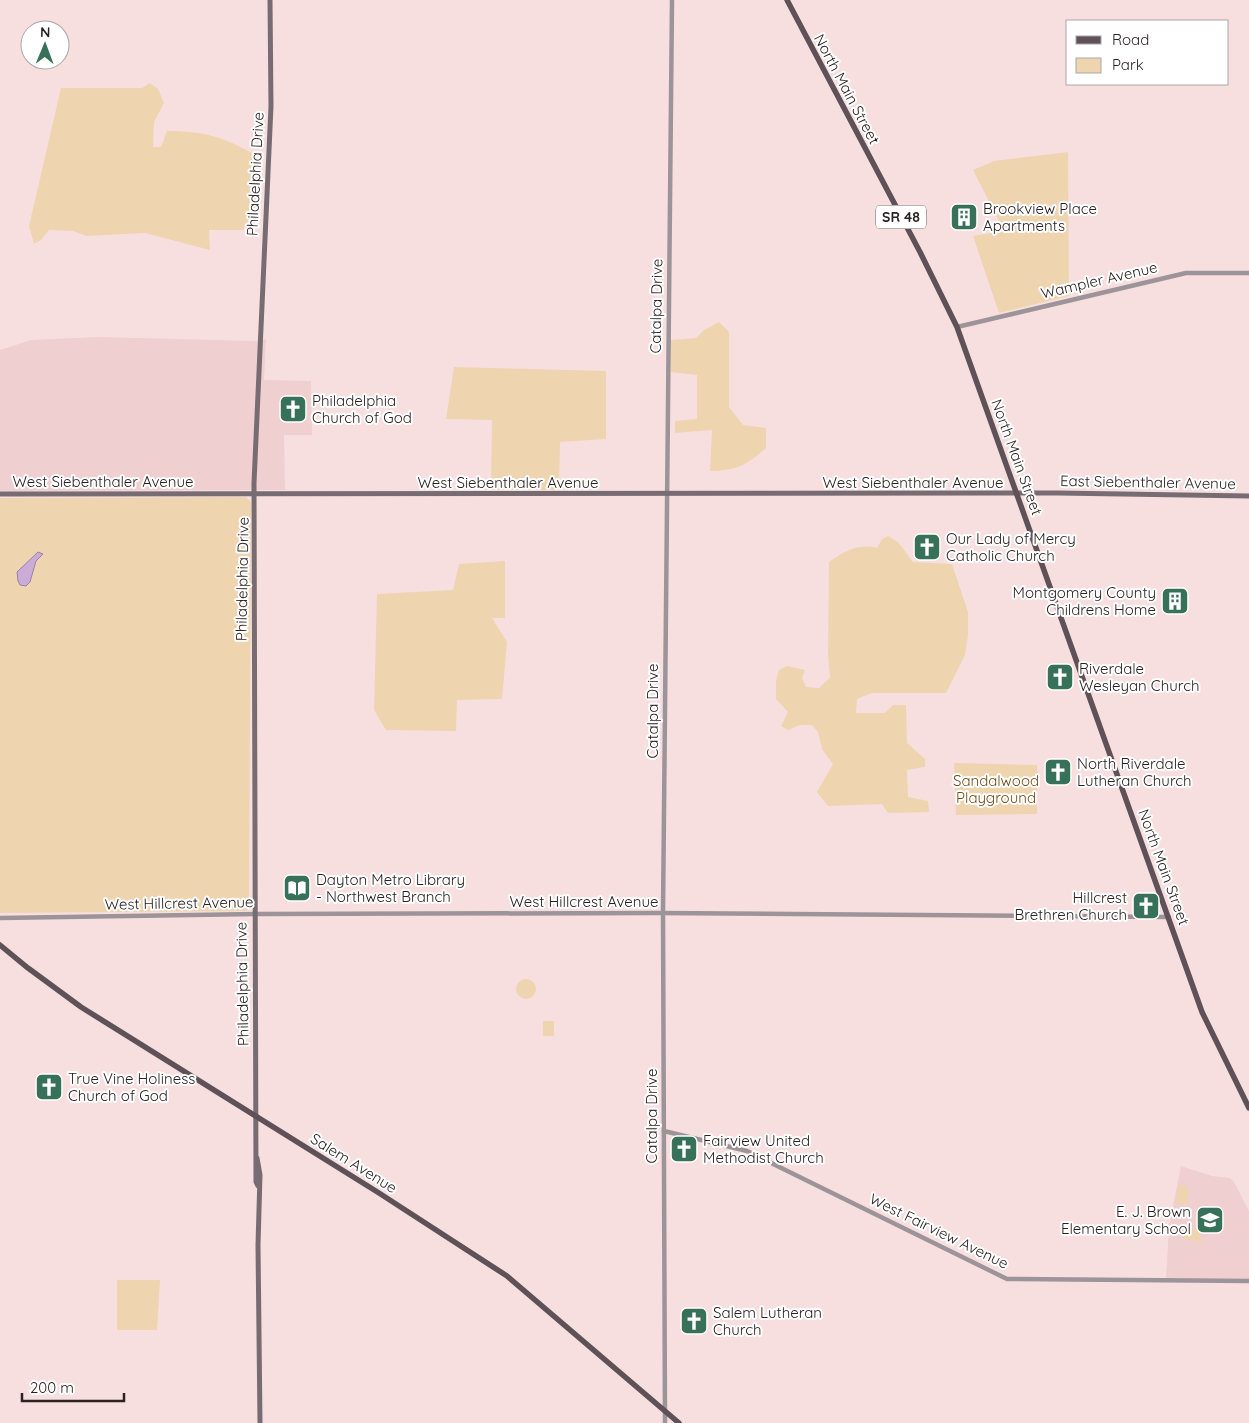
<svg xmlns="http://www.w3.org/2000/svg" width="1249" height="1423" font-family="Quicksand,sans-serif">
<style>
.built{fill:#efcfd0}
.green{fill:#efd4b0}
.water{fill:#cbacd9;stroke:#9b82a2}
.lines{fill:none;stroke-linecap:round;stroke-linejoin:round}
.tertiary{stroke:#9c9498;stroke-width:4.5}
.secondary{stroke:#786c73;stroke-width:5}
.primary{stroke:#5f5158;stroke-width:5.5}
.labels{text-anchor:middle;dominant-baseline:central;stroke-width:4;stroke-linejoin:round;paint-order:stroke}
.shield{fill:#fff;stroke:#6a6464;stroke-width:1}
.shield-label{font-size:14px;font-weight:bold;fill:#2a2122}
.street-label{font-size:15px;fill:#2a2122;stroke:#fff}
.poi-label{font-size:15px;fill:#2a2122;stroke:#fff;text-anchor:start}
.park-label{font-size:15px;fill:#704e1a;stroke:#fff}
</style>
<rect width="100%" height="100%" fill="#f7dfe0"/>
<g class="built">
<path d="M 98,337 L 260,341 L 266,339 L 264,380 L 311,381 L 312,435 L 284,435 L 285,490 L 0,491 L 0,350 L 31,340 Z"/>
<path d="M 1181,1166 L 1212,1176 L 1230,1178 L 1234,1182 L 1249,1211 L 1249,1281 L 1166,1280 L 1169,1226 Z"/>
</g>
<g class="green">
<path d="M 150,83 L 158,89 L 164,103 L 154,122 L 153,147 L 161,147 L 167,131 C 205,131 224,137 257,156 L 256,206 L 243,230 L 209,230 L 210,250 L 145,233 L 87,236 L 73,231 L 49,230 L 41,240 L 34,244 L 29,226 L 61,88 L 142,88 Z"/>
<path d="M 1068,152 L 1069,296 L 999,313 L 973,236 L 1004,231 L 973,170 L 994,161 Z"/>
<path d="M 719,322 L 729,332 L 729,407 L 743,425 L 766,428 L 766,448 C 747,465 736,471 710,471 L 712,430 L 675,433 L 675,421 L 697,419 L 697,375 L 671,372 L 671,340 L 696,338 L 704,330 Z"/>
<path d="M 454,367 L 606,371 L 606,439 L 560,442 L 559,490 L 491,490 L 492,420 L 446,419 Z"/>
<path d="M 246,497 L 251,502 L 249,908 L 246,911 L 0,913 L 0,498 Z"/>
<path d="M 888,536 L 898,542 L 913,562 L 952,564 L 968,612 L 968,635 L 965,655 L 946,693 L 872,693 L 857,699 L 856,713 L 885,713 L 893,705 L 906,705 L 907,743 L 925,759 L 925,767 L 907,770 L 908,797 L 928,801 L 929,812 L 888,813 L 882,804 L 828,806 L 817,792 L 833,764 L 822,749 L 818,732 L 812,725 L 800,725 L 788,730 L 781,726 L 788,712 L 776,699 L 776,681 L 779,670 L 787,666 L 805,670 L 802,678 L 806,687 L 819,688 L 830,678 L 828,654 L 829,562 C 843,552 859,543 877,548 L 882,539 Z"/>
<path d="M 505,561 L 505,618 L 492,618 L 507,642 L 502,699 L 457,700 L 456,731 L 386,730 L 374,710 L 377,594 L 453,590 L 459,564 Z"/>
<path d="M 954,763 L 1037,765 L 1037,814 L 956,815 Z"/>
<circle cx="526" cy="989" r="10"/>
<rect x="543" y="1021" width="11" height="15"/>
<path d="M 1179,1185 L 1188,1186 L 1188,1204 L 1176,1204 Z"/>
<path d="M 1188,1226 L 1200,1231 L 1202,1243 L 1198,1243 L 1193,1237 L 1191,1241 L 1183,1238 Z"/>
<path d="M 117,1280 L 160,1280 L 157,1330 L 117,1330 Z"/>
</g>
<path class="water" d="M 38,552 L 43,554 L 36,561 L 30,582 L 26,586 L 20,585 L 18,581 L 17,572 Z"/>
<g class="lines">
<g class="tertiary">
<path d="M 957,327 L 1186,273 L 1249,273"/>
<path d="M 0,918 L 261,914 L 658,913 L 1169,917"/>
<path d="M 664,1131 L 747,1151 L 1007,1279 L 1249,1281"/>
<path d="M 665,1423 L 663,913 L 672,0"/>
</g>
<g class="secondary">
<path d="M 0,494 L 1058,493 L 1249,496"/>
<path d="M 257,1158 L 260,1175 L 258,1245 L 260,1423"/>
<path d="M 258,1186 L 256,1182 L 254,483 L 271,106 L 270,0"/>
</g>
<g class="primary">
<path d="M 787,0 L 920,252 L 957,327 L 1202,1012 L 1249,1108"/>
<path d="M 0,945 L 28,968 L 81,1007 L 379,1193 L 507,1276 L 679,1423"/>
</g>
</g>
<defs>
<g id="building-square" transform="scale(1.4375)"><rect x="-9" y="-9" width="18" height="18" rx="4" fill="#387159" stroke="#fff"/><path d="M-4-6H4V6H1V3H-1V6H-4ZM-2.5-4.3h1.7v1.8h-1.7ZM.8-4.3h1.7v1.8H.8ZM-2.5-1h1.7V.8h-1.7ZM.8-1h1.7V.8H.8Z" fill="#fff"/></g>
<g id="church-square" transform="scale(1.4375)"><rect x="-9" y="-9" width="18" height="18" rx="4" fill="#387159" stroke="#fff"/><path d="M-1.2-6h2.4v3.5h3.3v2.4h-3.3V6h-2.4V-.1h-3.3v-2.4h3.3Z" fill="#fff"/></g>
<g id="library-square" transform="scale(1.4375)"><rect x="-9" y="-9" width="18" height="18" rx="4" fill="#387159" stroke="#fff"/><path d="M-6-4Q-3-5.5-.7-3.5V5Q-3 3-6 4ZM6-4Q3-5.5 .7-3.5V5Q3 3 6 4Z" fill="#fff"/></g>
<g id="school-square" transform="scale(1.4375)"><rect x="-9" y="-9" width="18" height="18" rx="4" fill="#387159" stroke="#fff"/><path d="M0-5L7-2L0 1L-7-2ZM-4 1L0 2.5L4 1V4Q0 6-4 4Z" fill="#fff"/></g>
</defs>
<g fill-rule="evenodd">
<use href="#building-square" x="964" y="217"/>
<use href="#church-square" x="293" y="409"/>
<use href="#church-square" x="927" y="547"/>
<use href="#building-square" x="1175" y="601"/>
<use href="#church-square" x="1060" y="677"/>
<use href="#church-square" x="1058" y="772"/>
<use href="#library-square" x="297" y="888"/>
<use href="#church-square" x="1146" y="906"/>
<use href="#church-square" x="49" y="1087"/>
<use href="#church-square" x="684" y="1149"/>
<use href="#school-square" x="1210" y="1220"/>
<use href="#church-square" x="694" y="1321"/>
</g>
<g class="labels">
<rect class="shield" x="876" y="205.5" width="50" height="23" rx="4"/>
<g class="shield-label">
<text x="901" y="217">SR 48</text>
</g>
<g class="street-label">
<text transform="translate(847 89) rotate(62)">North Main Street</text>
<text transform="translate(255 174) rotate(-87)">Philadelphia Drive</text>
<text transform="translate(1099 280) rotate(-13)">Wampler Avenue</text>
<text transform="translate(656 306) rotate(-89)">Catalpa Drive</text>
<text transform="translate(1017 457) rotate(70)">North Main Street</text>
<text x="103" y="481">West Siebenthaler Avenue</text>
<text x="508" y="482">West Siebenthaler Avenue</text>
<text x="913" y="482">West Siebenthaler Avenue</text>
<text transform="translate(1148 482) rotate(1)">East Siebenthaler Avenue</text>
<text transform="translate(242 579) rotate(-89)">Philadelphia Drive</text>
<text transform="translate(652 711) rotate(-90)">Catalpa Drive</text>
<text transform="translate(1164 867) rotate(70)">North Main Street</text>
<text x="584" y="901">West Hillcrest Avenue</text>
<text transform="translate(179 903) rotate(-1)">West Hillcrest Avenue</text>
<text transform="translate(242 984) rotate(-91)">Philadelphia Drive</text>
<text transform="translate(651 1116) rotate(-90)">Catalpa Drive</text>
<text transform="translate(354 1163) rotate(32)">Salem Avenue</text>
<text transform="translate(939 1231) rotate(26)">West Fairview Avenue</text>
</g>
<g class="poi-label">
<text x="983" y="208">Brookview Place<tspan x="983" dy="17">Apartments</tspan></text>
<text x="312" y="400">Philadelphia<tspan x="312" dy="17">Church of God</tspan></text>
<text x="946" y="538">Our Lady of Mercy<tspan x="946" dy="17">Catholic Church</tspan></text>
<text x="1156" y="592" text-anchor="end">Montgomery County<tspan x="1156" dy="17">Childrens Home</tspan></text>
<text x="1079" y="668">Riverdale<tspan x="1079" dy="17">Wesleyan Church</tspan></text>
<text x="1077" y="763">North Riverdale<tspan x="1077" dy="17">Lutheran Church</tspan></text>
<text x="316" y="879">Dayton Metro Library<tspan x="316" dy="17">- Northwest Branch</tspan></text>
<text x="1127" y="897" text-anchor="end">Hillcrest<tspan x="1127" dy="17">Brethren Church</tspan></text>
<text x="68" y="1078">True Vine Holiness<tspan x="68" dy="17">Church of God</tspan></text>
<text x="703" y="1140">Fairview United<tspan x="703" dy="17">Methodist Church</tspan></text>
<text x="1191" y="1211" text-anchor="end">E. J. Brown<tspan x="1191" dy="17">Elementary School</tspan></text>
<text x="713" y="1312">Salem Lutheran<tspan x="713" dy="17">Church</tspan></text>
</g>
<g class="park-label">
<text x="996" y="780">Sandalwood<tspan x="996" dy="17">Playground</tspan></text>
</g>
</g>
<rect x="1066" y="20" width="162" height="65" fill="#ffffff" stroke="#aaa6a7"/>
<rect x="1076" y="36" width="25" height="8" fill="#5f5158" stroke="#aaa6a7"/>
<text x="1112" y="45" font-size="15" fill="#2a2122">Road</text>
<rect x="1076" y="58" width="25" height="15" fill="#efd4b0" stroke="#aaa6a7"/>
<text x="1112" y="70" font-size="15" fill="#2a2122">Park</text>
<g transform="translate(45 45) rotate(1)"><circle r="24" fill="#ffffff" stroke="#aaa6a7"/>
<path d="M0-4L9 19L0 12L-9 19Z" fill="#387159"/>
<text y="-8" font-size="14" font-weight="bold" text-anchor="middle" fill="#2a2122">N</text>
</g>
<path d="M22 1393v8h102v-8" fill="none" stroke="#2a2122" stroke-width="2.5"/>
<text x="30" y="1393" font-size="15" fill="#2a2122" stroke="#ffffff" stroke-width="4" paint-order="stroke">200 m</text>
</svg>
